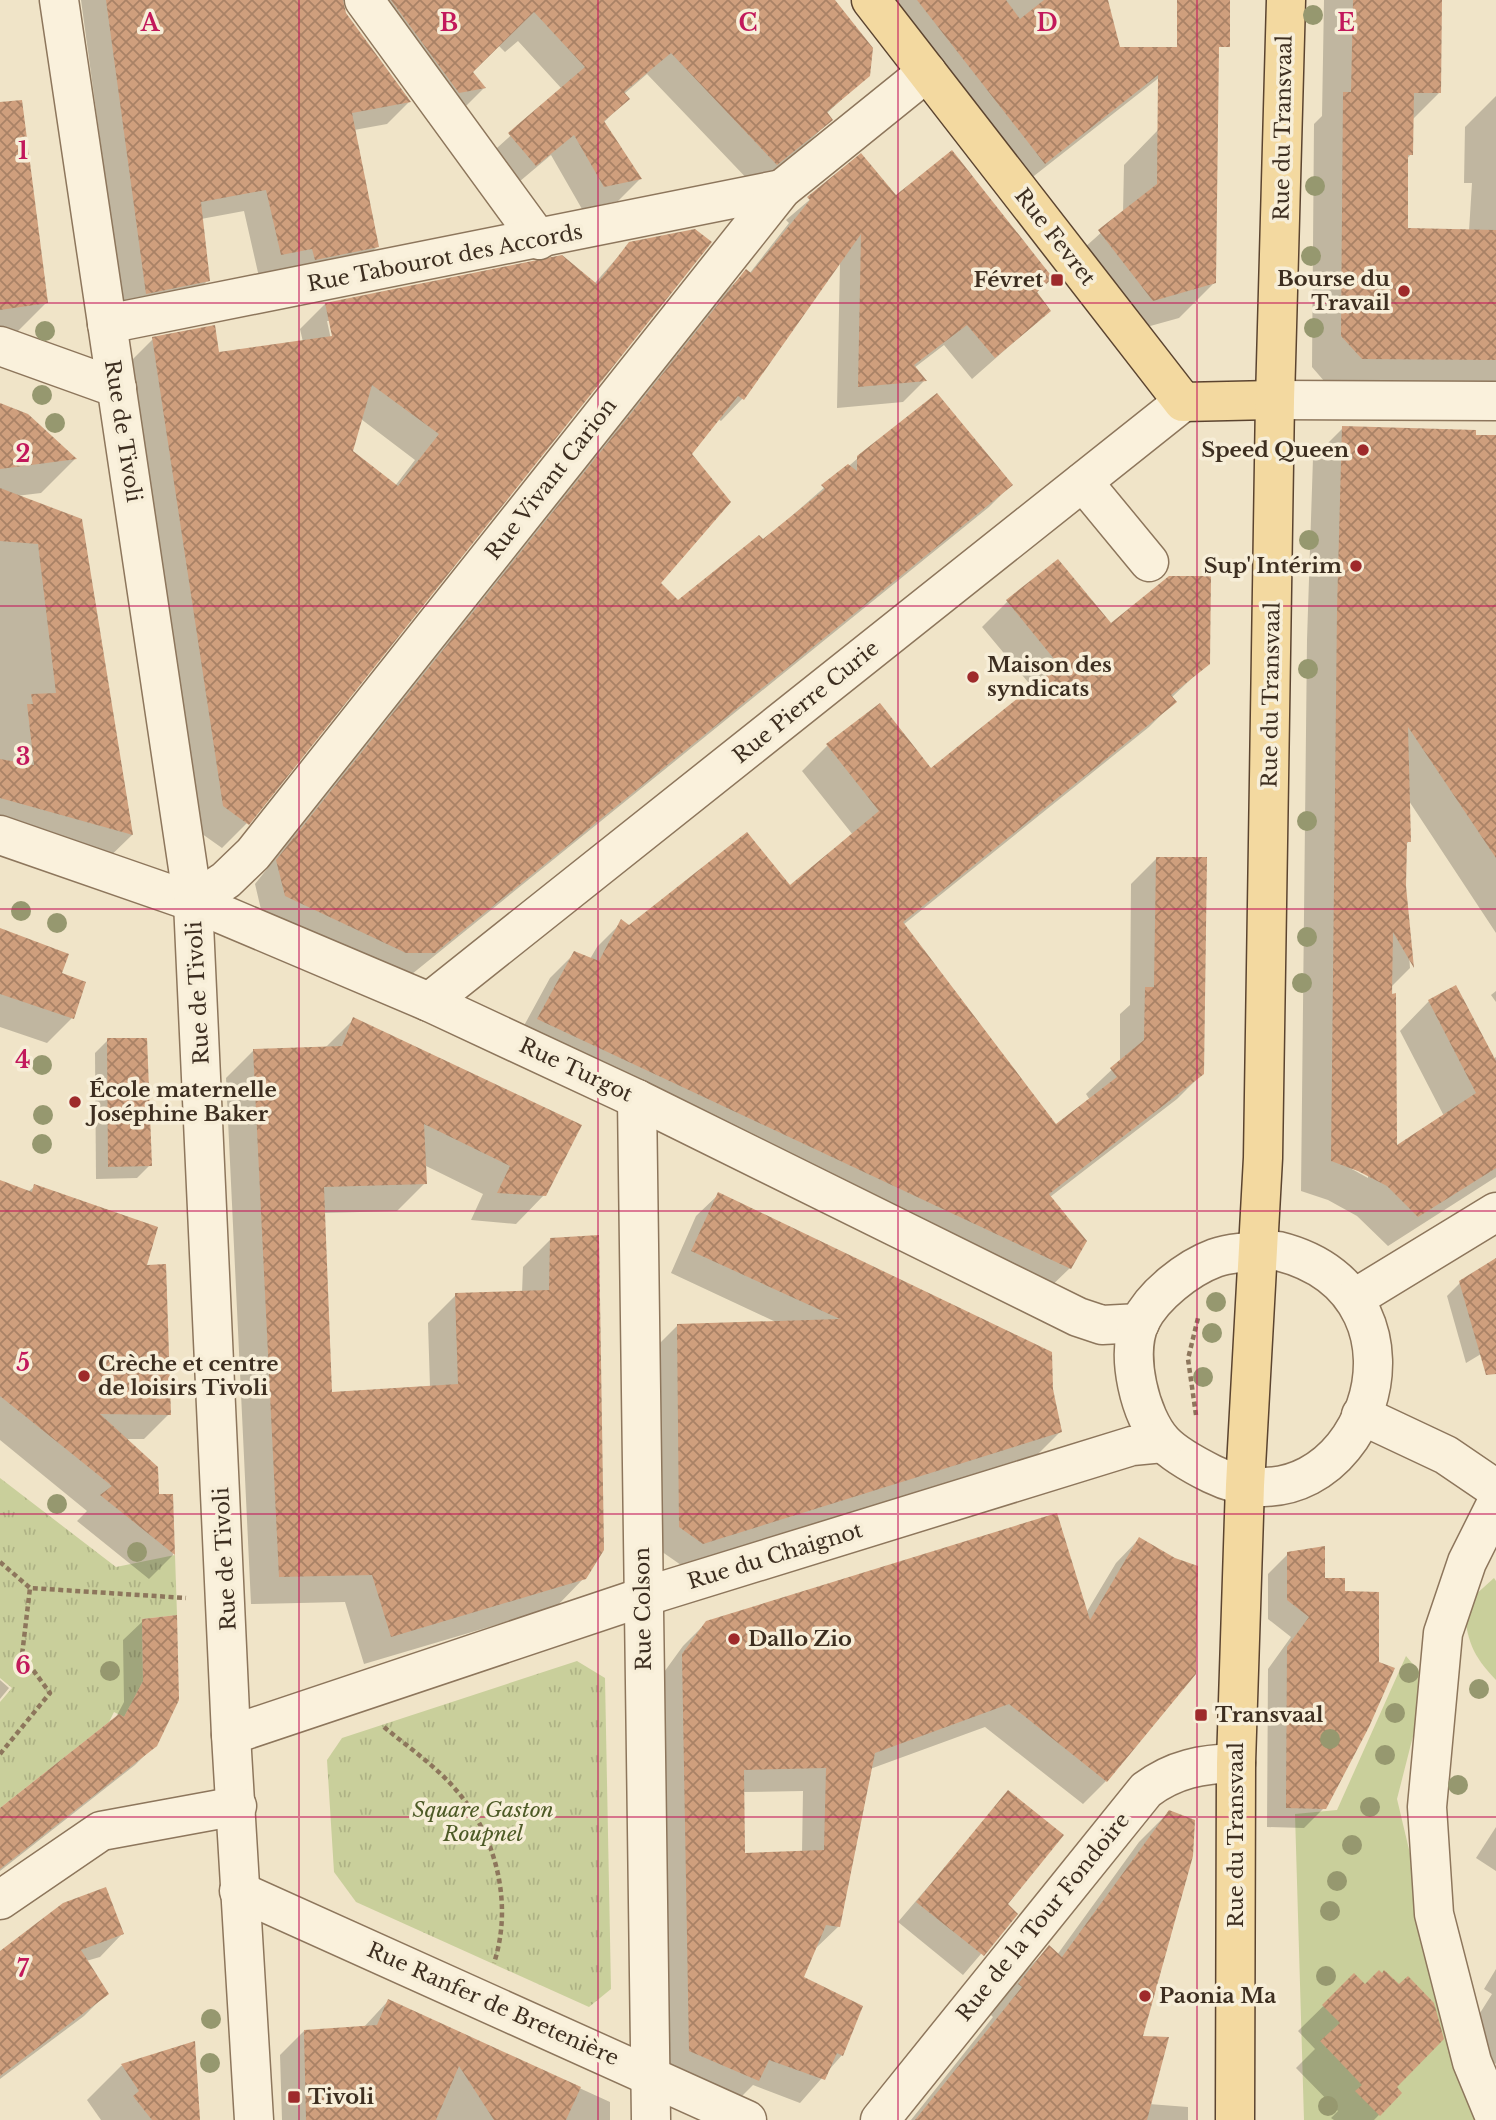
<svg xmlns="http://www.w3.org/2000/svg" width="1496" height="2120" font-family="'Libre Baskerville',serif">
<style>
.green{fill:#c9cf9b}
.park{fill:url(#park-tufts)}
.shadow{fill:#0003;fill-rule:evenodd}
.building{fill:url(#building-cross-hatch);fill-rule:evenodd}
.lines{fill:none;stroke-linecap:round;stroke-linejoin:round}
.minor-casing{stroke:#8d765c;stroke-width:41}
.major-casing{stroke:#5b4430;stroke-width:41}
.path{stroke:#8d765c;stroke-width:4.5;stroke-dasharray:5 3.5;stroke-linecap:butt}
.minor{stroke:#faf1dc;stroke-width:38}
.major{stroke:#f3d9a0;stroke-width:38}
.tree{fill:#96986f}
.grid{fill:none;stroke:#c2185b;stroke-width:2;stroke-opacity:0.55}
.poi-dot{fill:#9e2a2b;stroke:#f7eed8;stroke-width:2.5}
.labels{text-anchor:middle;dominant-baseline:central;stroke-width:7;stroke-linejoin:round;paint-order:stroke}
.street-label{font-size:21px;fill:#3d2e20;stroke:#f7eed8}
.poi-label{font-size:21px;font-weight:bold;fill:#3d2e20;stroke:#f7eed8;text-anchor:start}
.park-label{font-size:21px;font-style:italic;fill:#4d5a26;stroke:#f7eed8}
.grid-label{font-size:23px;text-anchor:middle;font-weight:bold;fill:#c2185b;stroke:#f7eed8;stroke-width:7;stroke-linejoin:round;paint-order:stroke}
</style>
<defs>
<pattern id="park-tufts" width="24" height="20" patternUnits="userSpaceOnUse" patternTransform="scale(1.75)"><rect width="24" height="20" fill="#c9cf9b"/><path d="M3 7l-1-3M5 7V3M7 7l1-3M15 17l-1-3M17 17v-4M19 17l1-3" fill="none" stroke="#aeb285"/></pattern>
<pattern id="building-cross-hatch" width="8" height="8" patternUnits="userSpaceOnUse" patternTransform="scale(1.75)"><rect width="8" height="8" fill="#cf9f7d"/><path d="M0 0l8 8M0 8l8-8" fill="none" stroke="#a98266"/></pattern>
</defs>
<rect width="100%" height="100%" fill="#f0e4c8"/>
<g class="green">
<path d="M 1494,1578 L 1496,1581 L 1496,1680 C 1471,1654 1468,1641 1463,1606 Z"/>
<path d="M 1406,1656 L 1427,1681 L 1397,1799 L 1431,1942 L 1483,2120 L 1304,2120 L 1295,1814 L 1337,1810 Z"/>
</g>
<g class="park">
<path d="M 0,1478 L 116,1567 L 175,1555 L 177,1615 L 142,1619 L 143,1681 L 124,1717 L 114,1712 L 109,1722 L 0,1808 L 0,1702 L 12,1688 L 0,1678 Z"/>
<path d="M 577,1661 L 605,1678 L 611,1989 L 589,2007 L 356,1902 L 334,1872 L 327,1760 L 342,1738 Z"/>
</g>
<g class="shadow">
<path d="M 81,0 L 833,0 L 868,75 L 826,114 L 831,120 L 808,142 L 754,186 L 647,74 L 624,94 L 628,99 L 603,123 L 640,179 L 618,201 L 582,209 L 551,155 L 513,187 L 487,157 L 562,89 L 518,41 L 505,52 L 498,45 L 471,72 L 484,88 L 462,110 L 349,2 L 341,1 L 344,13 L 409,102 L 387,124 L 354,130 L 377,247 L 354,269 L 259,277 L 244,211 L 201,219 L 208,280 L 186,303 L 124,315 Z"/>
<path d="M 870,0 L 1106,0 L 1118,48 L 1165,73 L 1025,183 Z"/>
<path d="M 1324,0 L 1440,0 L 1440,92 L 1412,120 L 1411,154 L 1406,160 L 1407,230 L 1469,231 L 1472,183 L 1464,183 L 1465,127 L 1496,96 L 1496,389 L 1331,389 L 1312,367 L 1314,124 L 1322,116 Z"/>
<path d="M 1158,130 L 1214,283 L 1179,318 L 1118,335 L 1064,266 L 1123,213 L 1124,165 Z"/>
<path d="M 0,154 L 46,303 L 12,337 L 0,339 Z"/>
<path d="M 861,156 L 896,198 L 1051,278 L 1036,293 L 1049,311 L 972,379 L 944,345 L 914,368 L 925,380 L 903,402 L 837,408 L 840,261 L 742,399 L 721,421 L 718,419 L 689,454 L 659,583 L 677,602 L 762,542 L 858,458 L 1011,485 L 989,507 L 412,974 L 263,918 L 255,884 L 724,293 L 746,272 L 749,274 L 789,223 L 786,220 Z"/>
<path d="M 630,243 L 247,823 L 222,848 L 198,831 L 128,364 L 153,339 L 217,354 L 303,342 L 300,329 L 325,304 L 594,284 ZM 327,321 L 331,321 L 336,344 L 332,344 ZM 361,419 L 415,460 L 395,486 L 351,452 Z"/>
<path d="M 0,405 L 27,415 L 75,459 L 41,493 L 16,496 L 80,520 L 132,835 L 97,869 L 0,841 Z"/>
<path d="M 1343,428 L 1496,437 L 1496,933 L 1409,801 L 1409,841 L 1405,846 L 1404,886 L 1410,968 L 1392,986 L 1396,1148 L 1444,1116 L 1400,1031 L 1429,1001 L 1493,1059 L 1496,1057 L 1496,1177 L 1388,1246 L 1357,1216 L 1328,1200 L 1301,1191 L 1307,640 L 1313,458 ZM 1350,1168 L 1368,1174 L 1368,1178 Z"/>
<path d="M 1058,561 L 1110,625 L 1208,663 L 1171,698 L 1174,702 L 1149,727 L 903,925 L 1055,1126 L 1090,1100 L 1086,1094 L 1120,1062 L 1120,1014 L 1130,1005 L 1131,884 L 1156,859 L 1202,1074 L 1177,1099 L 1050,1197 L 1070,1268 L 1044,1293 L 514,1044 L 550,978 L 575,953 L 590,959 L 597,947 L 622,922 L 629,927 L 789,887 L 853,835 L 802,771 L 827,746 L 930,770 L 1033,688 L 982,627 L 1007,602 Z"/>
<path d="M 0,930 L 59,974 L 72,1018 L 47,1043 L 0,1027 Z"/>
<path d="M 1496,991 L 1496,1002 L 1491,995 Z"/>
<path d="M 354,1019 L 544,1195 L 516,1224 L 471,1220 L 483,1194 L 424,1165 L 425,1183 L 397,1211 L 323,1213 L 331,1393 L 430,1387 L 428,1323 L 456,1295 L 522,1293 L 523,1267 L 551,1239 L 584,1578 L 556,1607 L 364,1664 L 345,1602 L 251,1604 L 226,1078 L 254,1050 L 326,1047 Z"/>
<path d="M 108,1040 L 150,1165 L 137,1178 L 96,1179 L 95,1053 Z"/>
<path d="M 0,1182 L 28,1192 L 35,1186 L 144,1267 L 169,1414 L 144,1439 L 125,1439 L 157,1496 L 171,1496 L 173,1555 L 149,1579 L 77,1521 L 87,1511 L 0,1440 Z"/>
<path d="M 719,1194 L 1051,1389 L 1060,1432 L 1038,1454 L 681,1565 L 658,1549 L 655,1348 L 677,1326 L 778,1323 L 671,1273 L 696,1216 Z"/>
<path d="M 1496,1260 L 1496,1345 L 1466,1363 L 1447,1296 L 1460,1283 Z"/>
<path d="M 1139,1539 L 1106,1781 L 1083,1804 L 985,1727 L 870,1769 L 839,1926 L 815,1949 L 802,1978 L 842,2055 L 800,2103 L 753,2085 L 734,2104 L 666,2074 L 659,1679 L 683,1646 L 707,1622 L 1086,1613 L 1116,1563 ZM 803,1791 L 802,1853 L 744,1855 L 743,1792 Z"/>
<path d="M 1288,1554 L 1344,1593 L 1324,1808 L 1304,1828 L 1267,1827 L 1268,1669 L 1291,1637 L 1268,1619 L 1268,1574 Z"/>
<path d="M 143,1621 L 155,1745 L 135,1765 L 0,1871 L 0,1810 L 115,1719 L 124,1702 L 123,1640 Z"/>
<path d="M 0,1680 L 9,1688 L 0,1699 Z"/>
<path d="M 1008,1793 L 1005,1904 L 1015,1914 L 963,1975 L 898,1922 Z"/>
<path d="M 1169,1812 L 1141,2038 L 1149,2104 L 1188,2107 L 1188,2120 L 911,2120 L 993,2017 L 990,2014 L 1020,1977 L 1049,1947 L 1057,1955 L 1139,1842 Z"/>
<path d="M 1496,1827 L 1496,1871 L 1476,1858 Z"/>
<path d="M 122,1934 L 100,1957 L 86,1961 L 106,1994 L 84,2016 L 0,2079 L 0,1953 Z"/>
<path d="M 1496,1969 L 1496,2064 L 1463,2040 L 1492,1994 L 1484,1989 Z"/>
<path d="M 1354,1976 L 1365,1986 L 1399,1987 L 1394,2087 L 1400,2093 L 1374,2120 L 1334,2120 L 1331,2118 L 1338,2111 L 1296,2068 L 1315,2049 L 1298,2031 Z"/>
<path d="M 388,2001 L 610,2102 L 610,2120 L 282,2120 L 280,2055 L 304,2031 L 363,2028 Z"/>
<path d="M 194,2043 L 198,2120 L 101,2120 L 87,2100 L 121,2066 Z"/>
</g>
<g class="building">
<path d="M 106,0 L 343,0 L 346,13 L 411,102 L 352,113 L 379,247 L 315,260 L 312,249 L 281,255 L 266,190 L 201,202 L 210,281 L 146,294 Z"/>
<path d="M 391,0 L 835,0 L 873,48 L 870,76 L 827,112 L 833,120 L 777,165 L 671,53 L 624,92 L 630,99 L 604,121 L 642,179 L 604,187 L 574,135 L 536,166 L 508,133 L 585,67 L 534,12 L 473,72 L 486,88 L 459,93 Z"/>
<path d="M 917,0 L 1006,0 L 1020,19 L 1044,0 L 1108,0 L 1120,47 L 1177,47 L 1177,0 L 1230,0 L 1230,47 L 1219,47 L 1216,283 L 1153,301 L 1098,230 L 1157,184 L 1158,75 L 1045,164 Z"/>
<path d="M 1353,0 L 1442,0 L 1441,93 L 1414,93 L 1413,155 L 1408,155 L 1408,228 L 1496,230 L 1496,360 L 1362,359 L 1341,336 L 1343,92 L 1351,92 Z"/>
<path d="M 22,100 L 48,303 L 0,310 L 0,102 Z"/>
<path d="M 952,150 L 1053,278 L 1037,292 L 1051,311 L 995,358 L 967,325 L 914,365 L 927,381 L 858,387 L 861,234 L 744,400 L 738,396 L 692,454 L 731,502 L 661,583 L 678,600 L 759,535 L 763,539 L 825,489 L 821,485 L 848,464 L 857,471 L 857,456 L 937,393 L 1013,485 L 435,953 L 406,953 L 285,896 L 276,860 L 746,269 L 751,273 L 810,200 L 807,197 L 861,153 L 896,195 Z"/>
<path d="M 695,229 L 712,242 L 249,825 L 223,806 L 152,337 L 215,325 L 219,352 L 332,336 L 325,303 L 562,255 L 597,284 L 629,242 ZM 372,385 L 439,434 L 398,486 L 353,451 Z"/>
<path d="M 0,403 L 28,414 L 77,459 L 0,469 Z"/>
<path d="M 1342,426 L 1476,430 L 1476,435 L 1496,435 L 1496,858 L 1408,727 L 1411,842 L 1407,842 L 1406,886 L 1414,968 L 1393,932 L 1392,994 L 1396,993 L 1397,1145 L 1476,1093 L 1428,1000 L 1456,985 L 1496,1061 L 1496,1168 L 1418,1217 L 1387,1186 L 1358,1171 L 1331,1161 L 1337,609 Z"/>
<path d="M 0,488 L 82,519 L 133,835 L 0,798 L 0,759 L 34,765 L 27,704 L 33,704 L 31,694 L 56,693 L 38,544 L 0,541 Z"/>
<path d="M 1058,559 L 1111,623 L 1169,576 L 1211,576 L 1210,664 L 1171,695 L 1177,702 L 903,922 L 1056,1124 L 1117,1077 L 1110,1068 L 1144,1040 L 1145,987 L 1154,987 L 1156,857 L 1207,857 L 1204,1074 L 1049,1194 L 1087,1241 L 1071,1269 L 537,1019 L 574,951 L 599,961 L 621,919 L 629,925 L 747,832 L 790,885 L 879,811 L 826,744 L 880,703 L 931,768 L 1059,665 L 1006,600 Z"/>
<path d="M 0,928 L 69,954 L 62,973 L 86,982 L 74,1019 L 0,994 Z"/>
<path d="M 353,1017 L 582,1125 L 546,1196 L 497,1193 L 510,1166 L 424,1124 L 427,1184 L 324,1187 L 332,1392 L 458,1384 L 455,1293 L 549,1290 L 550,1238 L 599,1235 L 604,1550 L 586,1579 L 391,1637 L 372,1575 L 279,1577 L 253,1049 L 342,1046 Z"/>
<path d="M 107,1038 L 147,1038 L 152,1166 L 108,1167 Z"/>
<path d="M 0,1180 L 32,1192 L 34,1184 L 158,1227 L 147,1265 L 166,1264 L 171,1415 L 100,1414 L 158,1467 L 159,1494 L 173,1494 L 175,1555 L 100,1495 L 112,1486 L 0,1396 Z"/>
<path d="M 718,1192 L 1052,1352 L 1053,1389 L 1062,1432 L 703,1544 L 679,1527 L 677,1324 L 840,1319 L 691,1251 Z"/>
<path d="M 1496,1258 L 1496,1374 L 1486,1375 L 1459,1281 Z"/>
<path d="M 1057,1513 L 1090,1620 L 1139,1537 L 1175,1558 L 1198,1566 L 1196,1674 L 1107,1782 L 1009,1704 L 875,1753 L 840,1927 L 826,1925 L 804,1977 L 863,2006 L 843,2056 L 837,2053 L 825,2080 L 769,2060 L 759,2081 L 689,2051 L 682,1654 L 706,1621 ZM 826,1768 L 824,1850 L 745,1853 L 744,1770 Z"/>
<path d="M 1325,1546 L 1325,1578 L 1345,1578 L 1345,1591 L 1379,1592 L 1379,1662 L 1395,1668 L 1369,1727 L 1326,1809 L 1286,1808 L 1287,1647 L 1309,1617 L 1287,1600 L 1287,1552 Z"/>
<path d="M 177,1615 L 179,1700 L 157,1746 L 0,1869 L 0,1808 L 119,1714 L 124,1717 L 143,1681 L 142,1619 Z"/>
<path d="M 1008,1790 L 1064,1835 L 1008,1904 L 1018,1914 L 984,1956 L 916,1902 Z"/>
<path d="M 1169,1810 L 1195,1820 L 1193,1856 L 1143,2036 L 1169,2037 L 1147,2120 L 915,2120 L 1022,1987 L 1018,1984 L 1049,1945 L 1062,1957 Z"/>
<path d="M 106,1887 L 124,1934 L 81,1950 L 109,1994 L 0,2076 L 0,1951 L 63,1903 Z"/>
<path d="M 1379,1970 L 1382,1973 L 1384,1970 L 1399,1984 L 1408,1976 L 1434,2003 L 1444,2039 L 1397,2087 L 1402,2093 L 1380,2116 L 1355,2091 L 1362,2085 L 1320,2041 L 1340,2023 L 1322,2005 L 1354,1973 L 1365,1984 Z"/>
<path d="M 388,1999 L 581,2087 L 566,2120 L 494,2120 L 459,2066 L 436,2120 L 306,2120 L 304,2030 L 377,2025 Z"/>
<path d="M 195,2041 L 200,2120 L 152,2120 L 133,2096 L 139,2091 L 121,2064 Z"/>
</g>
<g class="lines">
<g class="minor-casing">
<g id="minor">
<path d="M 59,0 L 193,902 L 231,1735 L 254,2120"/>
<path d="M 364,0 L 539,240"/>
<path d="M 107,324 L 782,189"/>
<path d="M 0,346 L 117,388"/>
<path d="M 1275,400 L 1496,401"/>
<path d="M 1083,482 L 1149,562"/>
<path d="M 0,835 L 193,902 L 429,1002 L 637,1099 L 1078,1317 L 1102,1325 L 1140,1323"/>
<path d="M 193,902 L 226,880 L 253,854 L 782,189 L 927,72"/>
<path d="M 429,1002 L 1183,402"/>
<path d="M 637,1099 L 651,2120"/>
<path d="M 1278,1251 C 1454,1295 1358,1546 1212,1474 C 1196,1466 1175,1455 1163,1442 C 1140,1417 1125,1355 1140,1322 C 1153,1295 1188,1268 1215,1258 C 1234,1251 1258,1252 1278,1251 Z"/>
<path d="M 1355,1298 L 1496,1212"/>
<path d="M 1361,1415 L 1446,1455 L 1496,1489"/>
<path d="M 231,1735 L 643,1597 L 1132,1446 L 1163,1443"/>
<path d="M 239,1891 L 747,2120"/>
<path d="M 0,1900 L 101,1831 L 237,1806"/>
<path d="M 880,2120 L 1146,1790 C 1174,1769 1202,1764 1236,1763"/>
<path d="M 1496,2120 L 1472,2062 L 1434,1914 L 1427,1807 L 1443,1633 L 1467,1562 L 1496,1504"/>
</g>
</g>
<g class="major-casing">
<g id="major">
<path d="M 871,0 L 1183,402 L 1275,400"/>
<path d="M 1235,2120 L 1236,1763 L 1245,1485 L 1263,1158 L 1275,400 L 1286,0"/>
</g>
</g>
<g class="path">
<path d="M 1196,1415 L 1188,1359 L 1198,1318"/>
<path d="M 0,1562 L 30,1588 L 186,1598"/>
<path d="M 384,1727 C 408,1747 436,1766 457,1791 C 497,1837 513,1905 494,1963"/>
<path d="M 0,1754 L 50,1693 L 22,1655 L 30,1588"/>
</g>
<use href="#minor" class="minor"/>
<use href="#major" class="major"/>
</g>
<g class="tree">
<circle cx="1313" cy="15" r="10"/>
<circle cx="1315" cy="186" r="10"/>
<circle cx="1311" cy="256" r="10"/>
<circle cx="1314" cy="328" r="10"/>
<circle cx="45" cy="331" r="10"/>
<circle cx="42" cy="395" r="10"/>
<circle cx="55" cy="423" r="10"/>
<circle cx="1309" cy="540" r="10"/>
<circle cx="1308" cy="669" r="10"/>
<circle cx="1307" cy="821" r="10"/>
<circle cx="21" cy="911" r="10"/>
<circle cx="57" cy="923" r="10"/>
<circle cx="1307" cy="937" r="10"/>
<circle cx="1302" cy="983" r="10"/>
<circle cx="42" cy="1065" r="10"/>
<circle cx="43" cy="1115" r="10"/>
<circle cx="42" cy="1144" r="10"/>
<circle cx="1216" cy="1302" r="10"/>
<circle cx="1212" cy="1333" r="10"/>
<circle cx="1203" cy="1377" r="10"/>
<circle cx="57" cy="1504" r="10"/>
<circle cx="137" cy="1552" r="10"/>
<circle cx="110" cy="1671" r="10"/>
<circle cx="1409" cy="1673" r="10"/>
<circle cx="1479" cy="1689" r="10"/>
<circle cx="1395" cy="1713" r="10"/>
<circle cx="1330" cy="1739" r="10"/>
<circle cx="1385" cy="1755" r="10"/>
<circle cx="1458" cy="1785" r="10"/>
<circle cx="1370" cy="1807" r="10"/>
<circle cx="1352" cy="1845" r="10"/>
<circle cx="1337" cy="1881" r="10"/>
<circle cx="1330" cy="1911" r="10"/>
<circle cx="1326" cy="1976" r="10"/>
<circle cx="211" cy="2019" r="10"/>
<circle cx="210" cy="2063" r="10"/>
<circle cx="1328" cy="2106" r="10"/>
</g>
<path class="grid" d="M 299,0 L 299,2120M 598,0 L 598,2120M 898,0 L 898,2120M 1197,0 L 1197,2120M 0,303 L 1496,303M 0,606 L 1496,606M 0,909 L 1496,909M 0,1211 L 1496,1211M 0,1514 L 1496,1514M 0,1817 L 1496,1817"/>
<g class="poi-dot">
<rect x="1050" y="273" width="14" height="14" rx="3.5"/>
<circle cx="1404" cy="291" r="7"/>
<circle cx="1363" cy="450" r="7"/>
<circle cx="1356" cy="566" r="7"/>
<circle cx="973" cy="677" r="7"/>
<circle cx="75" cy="1102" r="7"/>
<circle cx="84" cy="1376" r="7"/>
<circle cx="734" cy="1639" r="7"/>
<rect x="1194" y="1708" width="14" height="14" rx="3.5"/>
<circle cx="1145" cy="1996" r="7"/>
<rect x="287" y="2090" width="14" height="14" rx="3.5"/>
</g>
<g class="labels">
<g class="street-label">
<text transform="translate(1283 128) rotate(-89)">Rue du Transvaal</text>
<text transform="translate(1055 237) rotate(52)">Rue Fevret</text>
<text transform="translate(445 258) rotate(-11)">Rue Tabourot des Accords</text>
<text transform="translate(123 431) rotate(81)">Rue de Tivoli</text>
<text transform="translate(551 479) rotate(-52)">Rue Vivant Carion</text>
<text transform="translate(1271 695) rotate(-89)">Rue du Transvaal</text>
<text transform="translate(806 702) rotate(-39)">Rue Pierre Curie</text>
<text transform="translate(198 993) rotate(-93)">Rue de Tivoli</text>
<text transform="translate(576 1070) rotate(25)">Rue Turgot</text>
<text transform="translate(775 1556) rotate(-17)">Rue du Chaignot</text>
<text transform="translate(225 1559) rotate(-93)">Rue de Tivoli</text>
<text transform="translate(643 1609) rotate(-91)">Rue Colson</text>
<text transform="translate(1236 1835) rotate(-90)">Rue du Transvaal</text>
<text transform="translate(1043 1917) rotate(-51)">Rue de la Tour Fondoire</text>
<text transform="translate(493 2004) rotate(24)">Rue Ranfer de Bretenière</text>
</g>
<g class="poi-label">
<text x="1390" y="279" text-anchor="end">Bourse du<tspan x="1390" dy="24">Travail</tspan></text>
<text x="1043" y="280" text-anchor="end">Févret</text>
<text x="1349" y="450" text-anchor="end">Speed Queen</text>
<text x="1342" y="566" text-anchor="end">Sup' Intérim</text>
<text x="987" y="665">Maison des<tspan x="987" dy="24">syndicats</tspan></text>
<text x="89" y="1090">École maternelle<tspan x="89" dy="24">Joséphine Baker</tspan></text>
<text x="98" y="1364">Crèche et centre<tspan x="98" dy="24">de loisirs Tivoli</tspan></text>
<text x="748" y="1639">Dallo Zio</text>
<text x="1215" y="1715">Transvaal</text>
<text x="1159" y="1996">Paonia Ma</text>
<text x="308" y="2097">Tivoli</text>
</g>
<g class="park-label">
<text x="483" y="1810">Square Gaston<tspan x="483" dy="24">Roupnel</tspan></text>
</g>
</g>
<g class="grid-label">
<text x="150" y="31">A</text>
<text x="449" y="31">B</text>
<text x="748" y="31">C</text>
<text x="1047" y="31">D</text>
<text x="1346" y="31">E</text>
<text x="23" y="159">1</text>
<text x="23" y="462">2</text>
<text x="23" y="765">3</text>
<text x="23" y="1068">4</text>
<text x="23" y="1371">5</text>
<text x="23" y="1674">6</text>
<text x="23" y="1977">7</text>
</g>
</svg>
